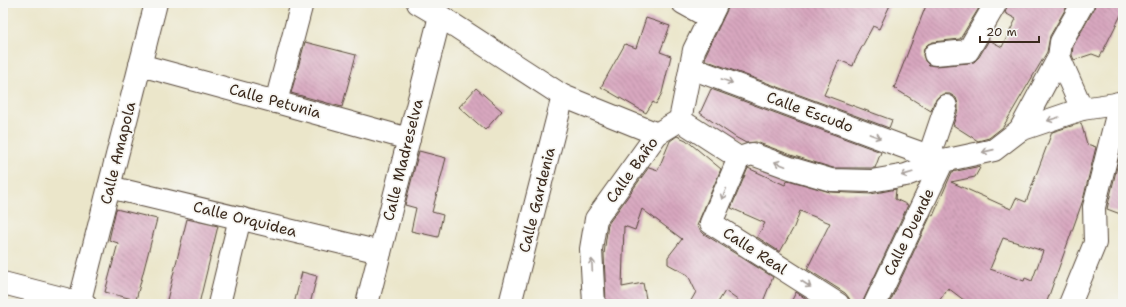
<svg xmlns="http://www.w3.org/2000/svg" width="1126" height="307" font-family="'Shantell Sans',sans-serif">
<style>
.building{fill:url(#building-back-hatch);fill-rule:evenodd}
.lines{fill:none;stroke-linecap:round;stroke-linejoin:round}
.minor-casing{stroke:#554638;stroke-width:24}
.minor{stroke:#fff;stroke-width:22}
.oneway{stroke:#a79f9a}
.labels{text-anchor:middle;dominant-baseline:central;stroke-width:3.5;stroke-linejoin:round;paint-order:stroke}
.street-label{font-size:15px;fill:#3b2a1e;stroke:#f6f6f2}
</style>
<defs>
<pattern id="building-back-hatch" width="6" height="6" patternUnits="userSpaceOnUse"><rect width="6" height="6" fill="#d8a7bf"/><path d="M-1 5l2 2M0 0l6 6M5-1l2 2" fill="none" stroke="#b0889b"/></pattern>
</defs>
<rect width="100%" height="100%" fill="#f6f6f2"/>
<filter id="ink" filterUnits="userSpaceOnUse"><feTurbulence type="fractalNoise" baseFrequency=".025" numOctaves="2"/><feDisplacementMap in="SourceGraphic" scale="8" xChannelSelector="R" yChannelSelector="G"/><feConvolveMatrix kernelMatrix="1 2 1 2 8 2 1 2 1" color-interpolation-filters="sRGB"/></filter>
<filter id="wash" filterUnits="userSpaceOnUse"><feTurbulence type="fractalNoise" baseFrequency=".012" numOctaves="4" result="noise"/><feDisplacementMap in="SourceGraphic" scale="16" xChannelSelector="R" yChannelSelector="G"/><feGaussianBlur stdDeviation="0.9" result="paint"/><feColorMatrix in="noise" values="0 0 0 0 0 0 0 0 0 0 0 0 0 0 0 0 0 1.4 0 .05"/><feComposite in="paint" operator="in"/></filter>
<g filter="url(#wash)">
<rect width="100%" height="100%" fill="#ebe6ca"/>
<g id="blocks">
<g class="building">
<path d="M 729,3 L 891,3 L 879,29 L 873,26 L 855,60 L 853,66 L 839,60 L 824,95 L 892,120 L 889,128 L 705,60 L 706,54 L 728,8 Z"/>
<path d="M 927,3 L 982,3 L 960,39 L 933,42 L 928,44 L 924,48 L 923,55 L 925,61 L 929,65 L 936,66 L 969,63 L 974,62 L 979,57 L 989,40 L 1002,47 L 1016,19 L 1005,13 L 1008,3 L 1069,3 L 1050,36 L 1047,52 L 1003,127 L 989,138 L 978,141 L 953,125 L 958,110 L 958,104 L 956,98 L 950,94 L 943,94 L 938,97 L 934,102 L 931,111 L 894,88 Z"/>
<path d="M 1095,3 L 1123,3 L 1123,11 L 1100,57 L 1092,54 L 1074,60 L 1072,55 L 1073,46 L 1094,9 Z"/>
<path d="M 646,18 L 670,26 L 660,52 L 671,56 L 662,93 L 656,104 L 653,102 L 646,113 L 601,87 L 625,44 L 636,48 Z"/>
<path d="M 305,42 L 356,55 L 342,107 L 291,93 Z"/>
<path d="M 476,88 L 502,111 L 485,130 L 459,107 Z"/>
<path d="M 711,89 L 881,152 L 875,168 L 833,168 L 794,156 L 756,142 L 746,143 L 735,137 L 700,113 Z"/>
<path d="M 1081,123 L 1087,144 L 1096,147 L 1083,200 L 1046,304 L 969,304 L 948,288 L 937,304 L 889,304 L 931,215 L 933,216 L 952,172 L 981,166 L 975,177 L 951,182 L 1011,209 L 1016,198 L 1026,202 L 1052,132 ZM 1003,238 L 1043,251 L 1032,281 L 1025,278 L 1024,281 L 990,269 Z"/>
<path d="M 677,136 L 686,140 L 721,169 L 700,218 L 697,226 L 704,234 L 773,277 L 762,304 L 743,304 L 725,291 L 717,304 L 689,304 L 696,292 L 688,275 L 668,264 L 668,257 L 682,239 L 642,209 L 635,230 L 624,226 L 622,287 L 643,283 L 647,304 L 606,304 L 604,254 L 608,224 L 649,167 L 658,170 L 670,141 Z"/>
<path d="M 419,151 L 446,158 L 432,212 L 443,215 L 438,237 L 411,231 L 416,208 L 405,205 Z"/>
<path d="M 1120,154 L 1123,155 L 1123,215 L 1107,209 Z"/>
<path d="M 748,168 L 785,185 L 788,180 L 830,192 L 871,194 L 896,189 L 895,199 L 908,205 L 864,299 L 863,304 L 851,304 L 849,298 L 845,293 L 807,269 L 830,223 L 800,211 L 794,227 L 780,252 L 757,237 L 765,223 L 731,208 Z"/>
<path d="M 116,209 L 157,219 L 136,300 L 105,292 L 118,243 L 109,240 Z"/>
<path d="M 187,219 L 218,226 L 204,283 L 199,304 L 166,304 Z"/>
<path d="M 302,272 L 317,276 L 310,304 L 294,304 Z"/>
<path d="M 796,292 L 809,301 L 807,304 L 790,304 Z"/>
</g>
</g>
</g>
<g filter="url(#ink)">
<use href="#blocks" fill-opacity="0" stroke="#554638" stroke-width="1"/>
<g class="lines">
<g class="minor-casing">
<g id="minor">
<path d="M 418,3 L 440,16 L 563,96 L 657,134"/>
<path d="M 683,3 L 710,18"/>
<path d="M 935,54 L 968,51 L 996,3"/>
<path d="M 1059,57 L 1082,109"/>
<path d="M 140,65 L 276,102 L 409,139"/>
<path d="M 691,68 L 901,146 L 943,161"/>
<path d="M 276,102 L 302,3"/>
<path d="M 680,120 L 739,158"/>
<path d="M 1020,130 L 1059,57 L 1061,42 L 1083,3"/>
<path d="M 929,156 L 946,106"/>
<path d="M 739,158 L 752,154 L 790,168 L 831,180 L 871,181 L 906,175 L 943,161 L 994,150 L 1020,130 L 1082,109 L 1123,103"/>
<path d="M 739,158 L 711,223 L 838,304"/>
<path d="M 109,187 L 380,252"/>
<path d="M 3,283 L 85,304"/>
<path d="M 79,304 L 156,3"/>
<path d="M 219,304 L 240,218"/>
<path d="M 367,304 L 440,16"/>
<path d="M 510,304 L 563,96"/>
<path d="M 594,304 L 591,249 L 596,219 L 657,134 L 680,120 L 694,50 L 717,3"/>
<path d="M 875,304 L 943,161"/>
<path d="M 1070,304 L 1095,243 L 1094,207 L 1116,119 L 1118,103"/>
</g>
</g>
<use href="#minor" class="minor"/>
</g>
<defs><path id="oneway-shaft" d="M-6 0H5M1.5-3L5.5 0L1.5 3" fill="none" stroke-width="1.6" stroke-linecap="round" stroke-linejoin="round"/></defs>
<g class="oneway">
<use href="#oneway-shaft" transform="translate(727 81) rotate(20)"/>
<use href="#oneway-shaft" transform="translate(1053 119) rotate(162)"/>
<use href="#oneway-shaft" transform="translate(875 136) rotate(20)"/>
<use href="#oneway-shaft" transform="translate(988 151) rotate(167)"/>
<use href="#oneway-shaft" transform="translate(780 164) rotate(-159)"/>
<use href="#oneway-shaft" transform="translate(907 174) rotate(164)"/>
<use href="#oneway-shaft" transform="translate(724 194) rotate(113)"/>
<use href="#oneway-shaft" transform="translate(592 265) rotate(-93)"/>
<use href="#oneway-shaft" transform="translate(806 284) rotate(33)"/>
</g>
</g>
<g class="labels">
<g class="street-label">
<text transform="translate(275 101) rotate(15)">Calle Petunia</text>
<text transform="translate(810 112) rotate(20)">Calle Escudo</text>
<text transform="translate(118 153) rotate(-76)">Calle Amapola</text>
<text transform="translate(403 160) rotate(-76)">Calle Madreselva</text>
<text transform="translate(632 170) rotate(-54)">Calle Baño</text>
<text transform="translate(537 200) rotate(-76)">Calle Gardenia</text>
<text transform="translate(245 219) rotate(14)">Calle Orquidea</text>
<text transform="translate(909 232) rotate(-64)">Calle Duende</text>
<text transform="translate(755 251) rotate(33)">Calle Real</text>
</g>
</g>
<rect width="1126" height="307" fill="none" stroke="#f6f6f2" stroke-width="16"/>
<path d="M980 36v6h59v-6" fill="none" stroke="#3b2a1e" stroke-width="2"/>
<text x="986" y="36" font-size="12" fill="#3b2a1e" stroke="#f6f6f2" stroke-width="3" paint-order="stroke">20 m</text>
</svg>
